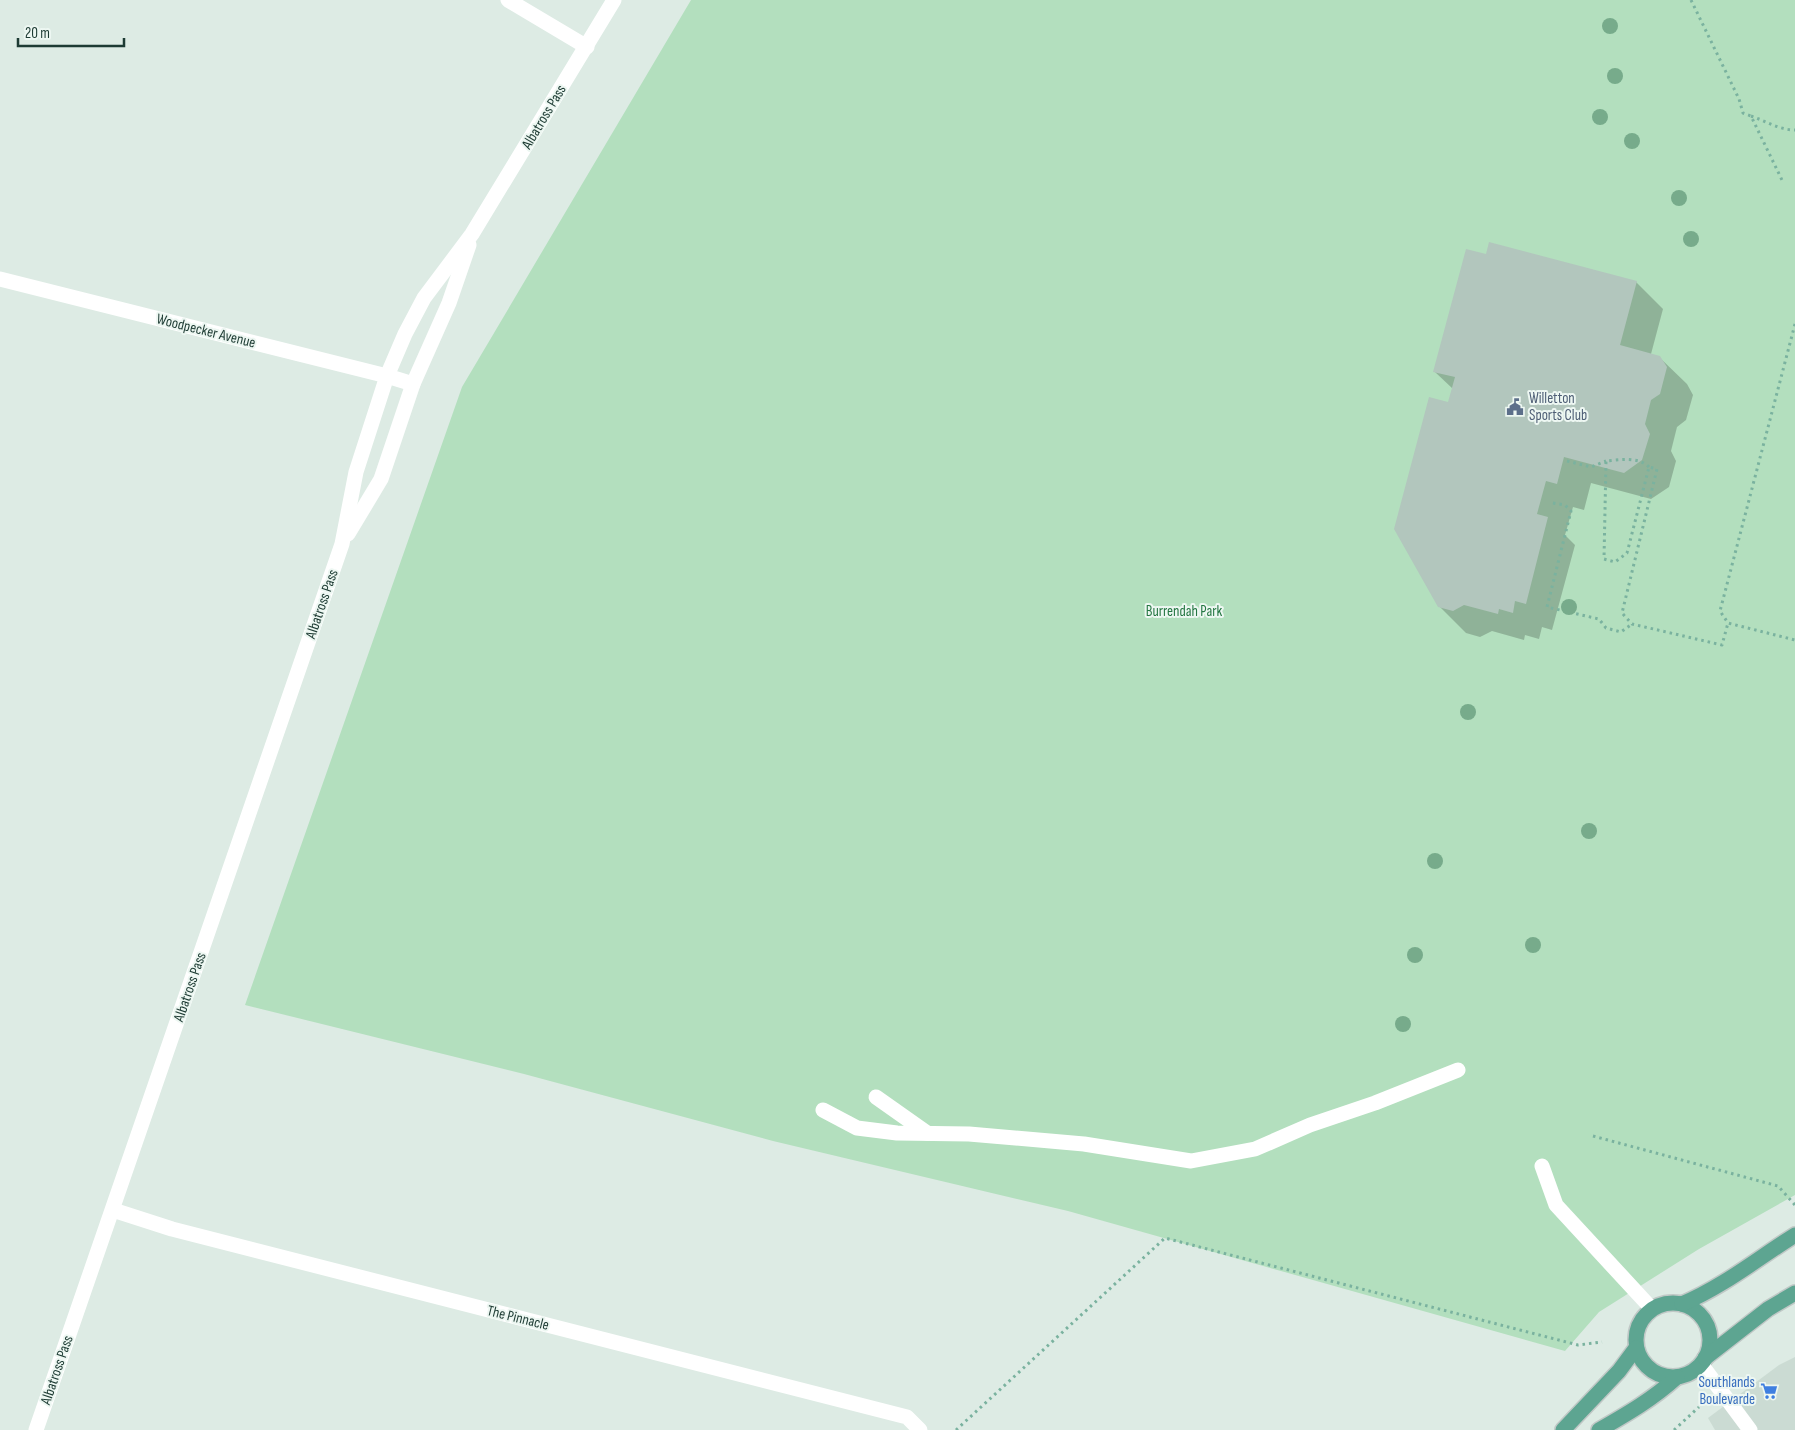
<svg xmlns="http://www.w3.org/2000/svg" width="1795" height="1430" font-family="'Sofia Sans Condensed',sans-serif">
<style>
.built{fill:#cbdbd3}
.green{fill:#b3dfbe}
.shadow{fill:#0003}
.building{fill:#b2c6bd}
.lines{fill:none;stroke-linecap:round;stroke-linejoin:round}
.major-casing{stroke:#c0c8c6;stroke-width:18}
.path{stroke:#7ab29f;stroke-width:3;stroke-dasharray:2.5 4;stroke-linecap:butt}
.minor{stroke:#fff;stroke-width:15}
.major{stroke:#5da591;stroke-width:15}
.tree{fill:#77ab8b}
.labels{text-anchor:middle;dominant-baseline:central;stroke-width:4;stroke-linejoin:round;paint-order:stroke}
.street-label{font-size:15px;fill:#1d3b33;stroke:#edf7f2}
.service-label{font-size:15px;fill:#4e5e75;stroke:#edf7f2;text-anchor:start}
.park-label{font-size:15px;fill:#247642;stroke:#edf7f2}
.shop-label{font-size:15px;fill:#366cbe;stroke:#edf7f2;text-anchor:end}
</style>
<rect width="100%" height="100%" fill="#ddebe4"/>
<path class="built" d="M 1795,1357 L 1795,1430 L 1715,1430 L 1708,1418 L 1779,1365 Z"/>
<path class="green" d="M 691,0 L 1795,0 L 1795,1195 L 1699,1249 L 1599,1312 L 1565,1351 L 1068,1211 L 773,1141 L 524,1074 L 245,1005 L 462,387 Z"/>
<path class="shadow" d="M 1636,282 L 1663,309 L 1651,354 L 1659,357 L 1687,384 L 1693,395 L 1686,420 L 1677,427 L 1671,451 L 1676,461 L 1669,487 L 1651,499 L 1591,483 L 1584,510 L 1573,507 L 1565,535 L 1575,545 L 1552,630 L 1542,627 L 1539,639 L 1525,635 L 1524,640 L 1492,631 L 1480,637 L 1466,633 L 1439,606 L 1449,403 L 1453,389 L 1435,372 Z"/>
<path class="building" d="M 1489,242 L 1637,281 L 1620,345 L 1660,356 L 1667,367 L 1660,394 L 1651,400 L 1645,424 L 1650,434 L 1642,460 L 1624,473 L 1564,457 L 1557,484 L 1546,481 L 1537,514 L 1548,517 L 1526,604 L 1515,601 L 1513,613 L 1499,609 L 1498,614 L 1464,605 L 1453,611 L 1438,607 L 1394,529 L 1429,397 L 1448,402 L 1455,377 L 1433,372 L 1466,249 L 1486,254 Z"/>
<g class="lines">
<g class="major-casing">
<g id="major">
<circle cx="1673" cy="1340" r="37"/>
<path d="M 1682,1304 C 1724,1286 1757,1259 1795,1235"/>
<path d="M 1705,1358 L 1768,1309 L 1795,1293"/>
<path d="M 1563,1430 L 1619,1371 L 1636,1348"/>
<path d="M 1599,1430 C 1627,1414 1653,1399 1677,1377"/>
</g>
</g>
<g class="path">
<path d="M 1691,0 L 1739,99 L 1743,113 L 1751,116 L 1782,180"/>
<path d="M 1751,116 C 1766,121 1779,130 1795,130"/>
<path d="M 1795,324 L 1720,611 L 1728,623 L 1795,640"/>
<path d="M 1567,461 L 1591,467 L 1606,461"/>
<path d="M 1649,467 C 1638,456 1619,460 1606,461 L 1604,559 L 1615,562 L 1627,553 L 1649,467 L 1657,469 L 1622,613 L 1632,624 L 1722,645 L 1728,623"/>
<path d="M 1553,503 L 1565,505 L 1571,511 L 1547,607 L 1599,619 L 1606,628 L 1621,632 L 1632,624"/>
<path d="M 1593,1136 L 1778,1186 L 1795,1205"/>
<path d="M 956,1430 L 1165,1238 L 1578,1345 L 1602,1342"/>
<path d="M 1674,1430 L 1699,1407"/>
</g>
<g class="minor">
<path d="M 508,0 L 587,47"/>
<path d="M 0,279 L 387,376 L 413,384"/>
<path d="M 348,534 L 381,479 L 413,384 L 449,303 L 469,245"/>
<path d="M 876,1097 L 927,1133"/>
<path d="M 823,1110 L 857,1128 L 897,1133 L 969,1134 L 1084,1144 L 1191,1161 L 1255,1149 L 1310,1125 L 1375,1103 L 1458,1070"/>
<path d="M 1542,1166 L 1556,1205 L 1652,1309"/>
<path d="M 113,1210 L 172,1229 L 907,1417 L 920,1430"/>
<path d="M 1701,1364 L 1750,1430"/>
<path d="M 36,1430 L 342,544 L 356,472 L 387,376 L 405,334 L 424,298 L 472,234 L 614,0"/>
</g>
<use href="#major" class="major"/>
</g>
<g class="tree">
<circle cx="1610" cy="26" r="8"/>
<circle cx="1615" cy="76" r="8"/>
<circle cx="1600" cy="117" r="8"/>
<circle cx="1632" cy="141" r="8"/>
<circle cx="1679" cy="198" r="8"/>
<circle cx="1691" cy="239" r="8"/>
<circle cx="1569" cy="607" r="8"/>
<circle cx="1468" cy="712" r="8"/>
<circle cx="1589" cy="831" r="8"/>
<circle cx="1435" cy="861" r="8"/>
<circle cx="1533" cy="945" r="8"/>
<circle cx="1415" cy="955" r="8"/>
<circle cx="1403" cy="1024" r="8"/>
</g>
<defs>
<g id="civic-bare" transform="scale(1.35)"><path d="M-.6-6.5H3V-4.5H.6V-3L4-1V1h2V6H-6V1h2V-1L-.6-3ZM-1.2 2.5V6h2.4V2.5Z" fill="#5c6f8a" stroke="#edf7f2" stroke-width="2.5" paint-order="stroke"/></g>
<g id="supermarket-bare" transform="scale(1.35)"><path d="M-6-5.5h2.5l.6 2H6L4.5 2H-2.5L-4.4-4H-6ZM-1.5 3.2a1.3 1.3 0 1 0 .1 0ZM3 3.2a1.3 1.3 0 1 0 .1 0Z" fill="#3f7fe0" stroke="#edf7f2" stroke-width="2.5" paint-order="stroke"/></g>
</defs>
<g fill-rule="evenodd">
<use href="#civic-bare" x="1515" y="407"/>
<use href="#supermarket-bare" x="1769" y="1391"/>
</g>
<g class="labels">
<g class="street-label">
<text transform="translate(544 117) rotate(-59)">Albatross Pass</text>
<text transform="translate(206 331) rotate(14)">Woodpecker Avenue</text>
<text transform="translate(322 604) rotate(-71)">Albatross Pass</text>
<text transform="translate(190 987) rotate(-71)">Albatross Pass</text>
<text transform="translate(518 1318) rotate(14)">The Pinnacle</text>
<text transform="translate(57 1370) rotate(-71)">Albatross Pass</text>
</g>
<g class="service-label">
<text x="1529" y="398">Willetton<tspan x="1529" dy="17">Sports Club</tspan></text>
</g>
<g class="park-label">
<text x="1184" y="611">Burrendah Park</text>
</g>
<g class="shop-label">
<text x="1755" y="1382">Southlands<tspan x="1755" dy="17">Boulevarde</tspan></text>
</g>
</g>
<path d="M18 38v8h106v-8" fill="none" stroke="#1d3b33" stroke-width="2.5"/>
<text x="25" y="38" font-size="15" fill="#1d3b33" stroke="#edf7f2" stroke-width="4" paint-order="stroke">20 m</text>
</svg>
